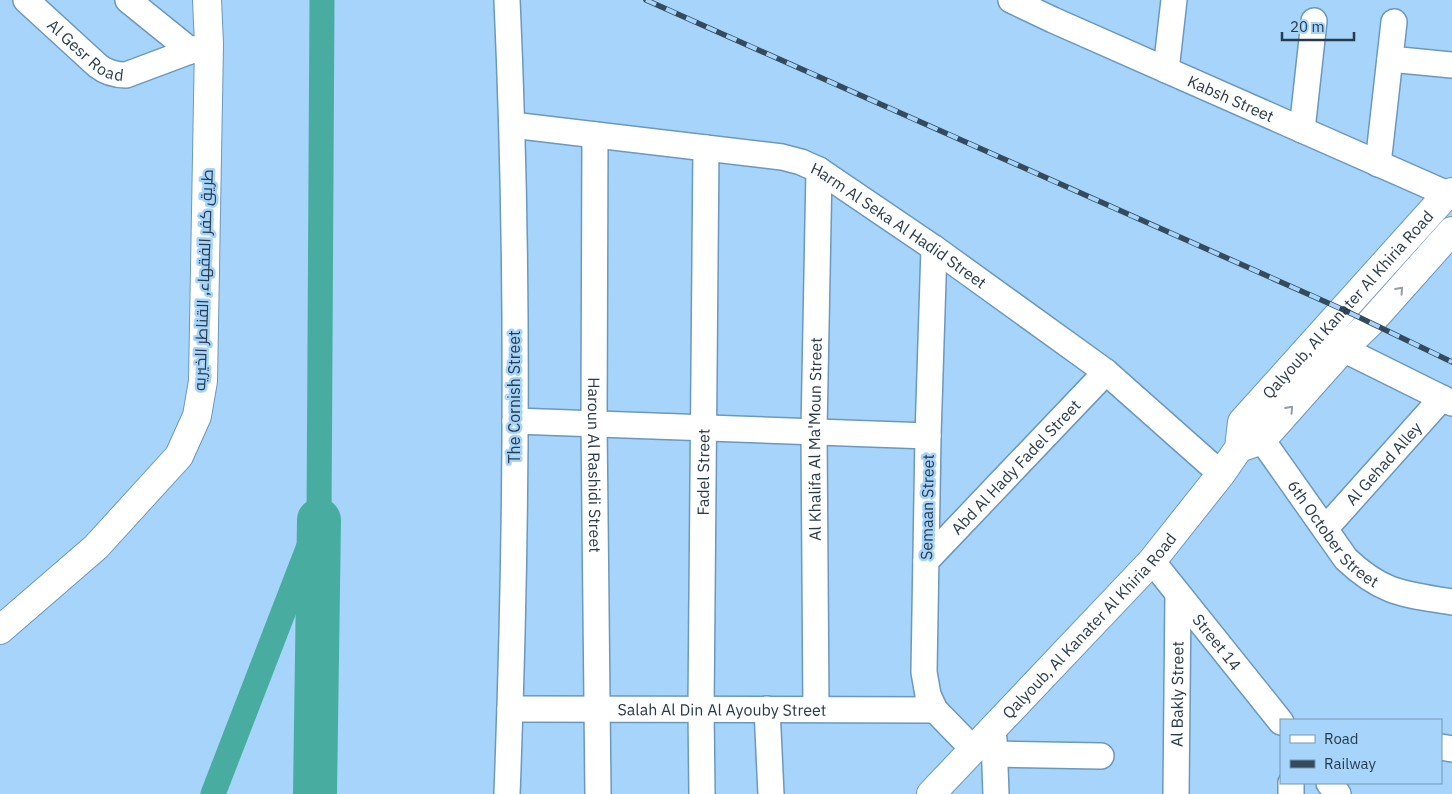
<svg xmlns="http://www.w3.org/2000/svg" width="1452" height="794" font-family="'IBM Plex Sans',Cairo,sans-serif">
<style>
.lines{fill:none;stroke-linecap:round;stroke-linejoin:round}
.canal{stroke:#48ada0;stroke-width:25}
.river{stroke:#48ada0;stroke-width:44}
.minor-casing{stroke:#6c98bc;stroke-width:28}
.tertiary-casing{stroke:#6c98bc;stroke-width:30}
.secondary-casing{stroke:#6c98bc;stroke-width:30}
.minor{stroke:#fff;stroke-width:25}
.tertiary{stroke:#fff;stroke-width:28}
.secondary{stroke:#fff;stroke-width:28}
.rail-casing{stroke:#354b5d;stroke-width:5.5}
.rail{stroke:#a6d4fb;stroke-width:4;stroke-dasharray:11;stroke-linecap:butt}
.oneway{stroke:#949da4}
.labels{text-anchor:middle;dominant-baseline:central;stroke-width:5;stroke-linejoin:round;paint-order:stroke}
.street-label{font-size:16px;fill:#283b4a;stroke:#a6d4fb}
</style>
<rect width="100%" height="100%" fill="#a6d4fb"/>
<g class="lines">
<path class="canal" d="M 213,794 L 319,520 L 322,0"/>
<path class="river" d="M 315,794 L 319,520"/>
<g class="minor-casing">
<g id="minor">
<path id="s1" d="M 26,0 L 98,66 C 107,73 115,75 126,75 L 209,44"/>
<path d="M 128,0 L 191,51"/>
<path d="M 507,0 C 519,264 517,530 507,794"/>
<path id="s2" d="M 1011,0 L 1053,20 L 1452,196"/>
<path d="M 1390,59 L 1452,65"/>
<path d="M 1166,70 L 1174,0"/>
<path id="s3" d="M 512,125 L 782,157 L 801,162 L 819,170 L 934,248 L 1106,372 L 1221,474"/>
<path d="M 1302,130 L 1314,21"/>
<path id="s4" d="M 595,135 L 594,423 L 598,794"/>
<path d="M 1378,164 L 1394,22"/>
<path d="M 934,248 L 928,436 L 924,672 L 928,695 L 935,710 L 973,749"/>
<path d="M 1343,349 L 1452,403"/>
<path d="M 515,421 L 928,436"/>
<path id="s5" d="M 1247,427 L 1262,440 L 1346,559 C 1383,594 1404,594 1452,602"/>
<path id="s6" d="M 1325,529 L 1442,398"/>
<path id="s7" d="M 926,561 L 1106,372"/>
<path id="s8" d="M 1152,561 L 1281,722"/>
<path id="s9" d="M 510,709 L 935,710"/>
<path d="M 767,709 L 771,794"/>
<path id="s10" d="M 816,709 L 814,431 L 819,170"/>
<path d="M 994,739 L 996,794"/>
<path d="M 1441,747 L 1452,749"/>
<path d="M 995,754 L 1101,756"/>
<path d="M 1291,783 L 1291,794"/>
<path d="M 1329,783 L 1338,794"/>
<path id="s11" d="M 702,794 L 701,709 L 706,148"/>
<path id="s12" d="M 1176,794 L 1178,594"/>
</g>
</g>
<g class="tertiary-casing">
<path id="tertiary" d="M 0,630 L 96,547 L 179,456 L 197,416 L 203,381 L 209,44 L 207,0"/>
</g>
<g class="secondary-casing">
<g id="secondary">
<path d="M 1239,448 L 1262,440 L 1343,349 L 1370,323 L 1452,231"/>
<path id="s13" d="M 931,794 L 1152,561 L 1221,474 L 1239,448 L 1242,422 L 1447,194 L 1452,192"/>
</g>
</g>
<use href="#minor" class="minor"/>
<use href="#tertiary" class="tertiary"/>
<use href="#secondary" class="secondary"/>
<g class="rail-casing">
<path id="rail" d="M 646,0 L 1344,310 L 1452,362"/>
</g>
<use href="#rail" class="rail"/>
</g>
<defs><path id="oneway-chevron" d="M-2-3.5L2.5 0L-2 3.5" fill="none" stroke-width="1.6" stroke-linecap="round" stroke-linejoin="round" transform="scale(1.25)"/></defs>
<g class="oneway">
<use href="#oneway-chevron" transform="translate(1400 290) rotate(-48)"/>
<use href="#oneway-chevron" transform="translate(1290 409) rotate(-48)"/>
</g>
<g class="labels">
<g class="street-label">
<text stroke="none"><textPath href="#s1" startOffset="79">Al Gesr Road</textPath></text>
<text stroke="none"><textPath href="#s2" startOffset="241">Kabsh Street</textPath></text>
<text stroke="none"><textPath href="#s3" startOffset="408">Harm Al Seka Al Hadid Street</textPath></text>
<text transform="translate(203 280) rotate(-88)">طريق كفر الفقهاء, القناطر الخيريه</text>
<text stroke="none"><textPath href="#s13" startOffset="648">Qalyoub, Al Kanater Al Khiria Road</textPath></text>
<text transform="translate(514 397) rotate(-90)">The Cornish Street</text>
<text stroke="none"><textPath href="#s10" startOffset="270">Al Khalifa Al Ma'Moun Street</textPath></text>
<text stroke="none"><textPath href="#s4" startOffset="330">Haroun Al Rashidi Street</textPath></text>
<text stroke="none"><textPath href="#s6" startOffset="88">Al Gehad Alley</textPath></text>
<text stroke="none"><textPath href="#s7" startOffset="130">Abd Al Hady Fadel Street</textPath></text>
<text stroke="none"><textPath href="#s11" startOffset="322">Fadel Street</textPath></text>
<text transform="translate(927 507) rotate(-89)">Semaan Street</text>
<text stroke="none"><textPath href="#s5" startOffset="138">6th October Street</textPath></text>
<text stroke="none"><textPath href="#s13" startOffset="231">Qalyoub, Al Kanater Al Khiria Road</textPath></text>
<text stroke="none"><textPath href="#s8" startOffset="104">Street 14</textPath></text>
<text stroke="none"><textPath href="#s12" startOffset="100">Al Bakly Street</textPath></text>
<text stroke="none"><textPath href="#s9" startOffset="212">Salah Al Din Al Ayouby Street</textPath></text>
</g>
</g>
<rect x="1280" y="719" width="162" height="65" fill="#a6d4fb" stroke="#7497b4"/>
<rect x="1290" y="735" width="25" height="8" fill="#ffffff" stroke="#7497b4"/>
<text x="1324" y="744" font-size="15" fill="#283b4a">Road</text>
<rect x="1290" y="760" width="25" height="8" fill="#354b5d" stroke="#7497b4"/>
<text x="1324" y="769" font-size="15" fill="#283b4a">Railway</text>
<path d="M1282 32v8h72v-8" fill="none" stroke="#283b4a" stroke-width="2.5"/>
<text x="1290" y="32" font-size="15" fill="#283b4a" stroke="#a6d4fb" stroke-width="4" paint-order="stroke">20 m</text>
</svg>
